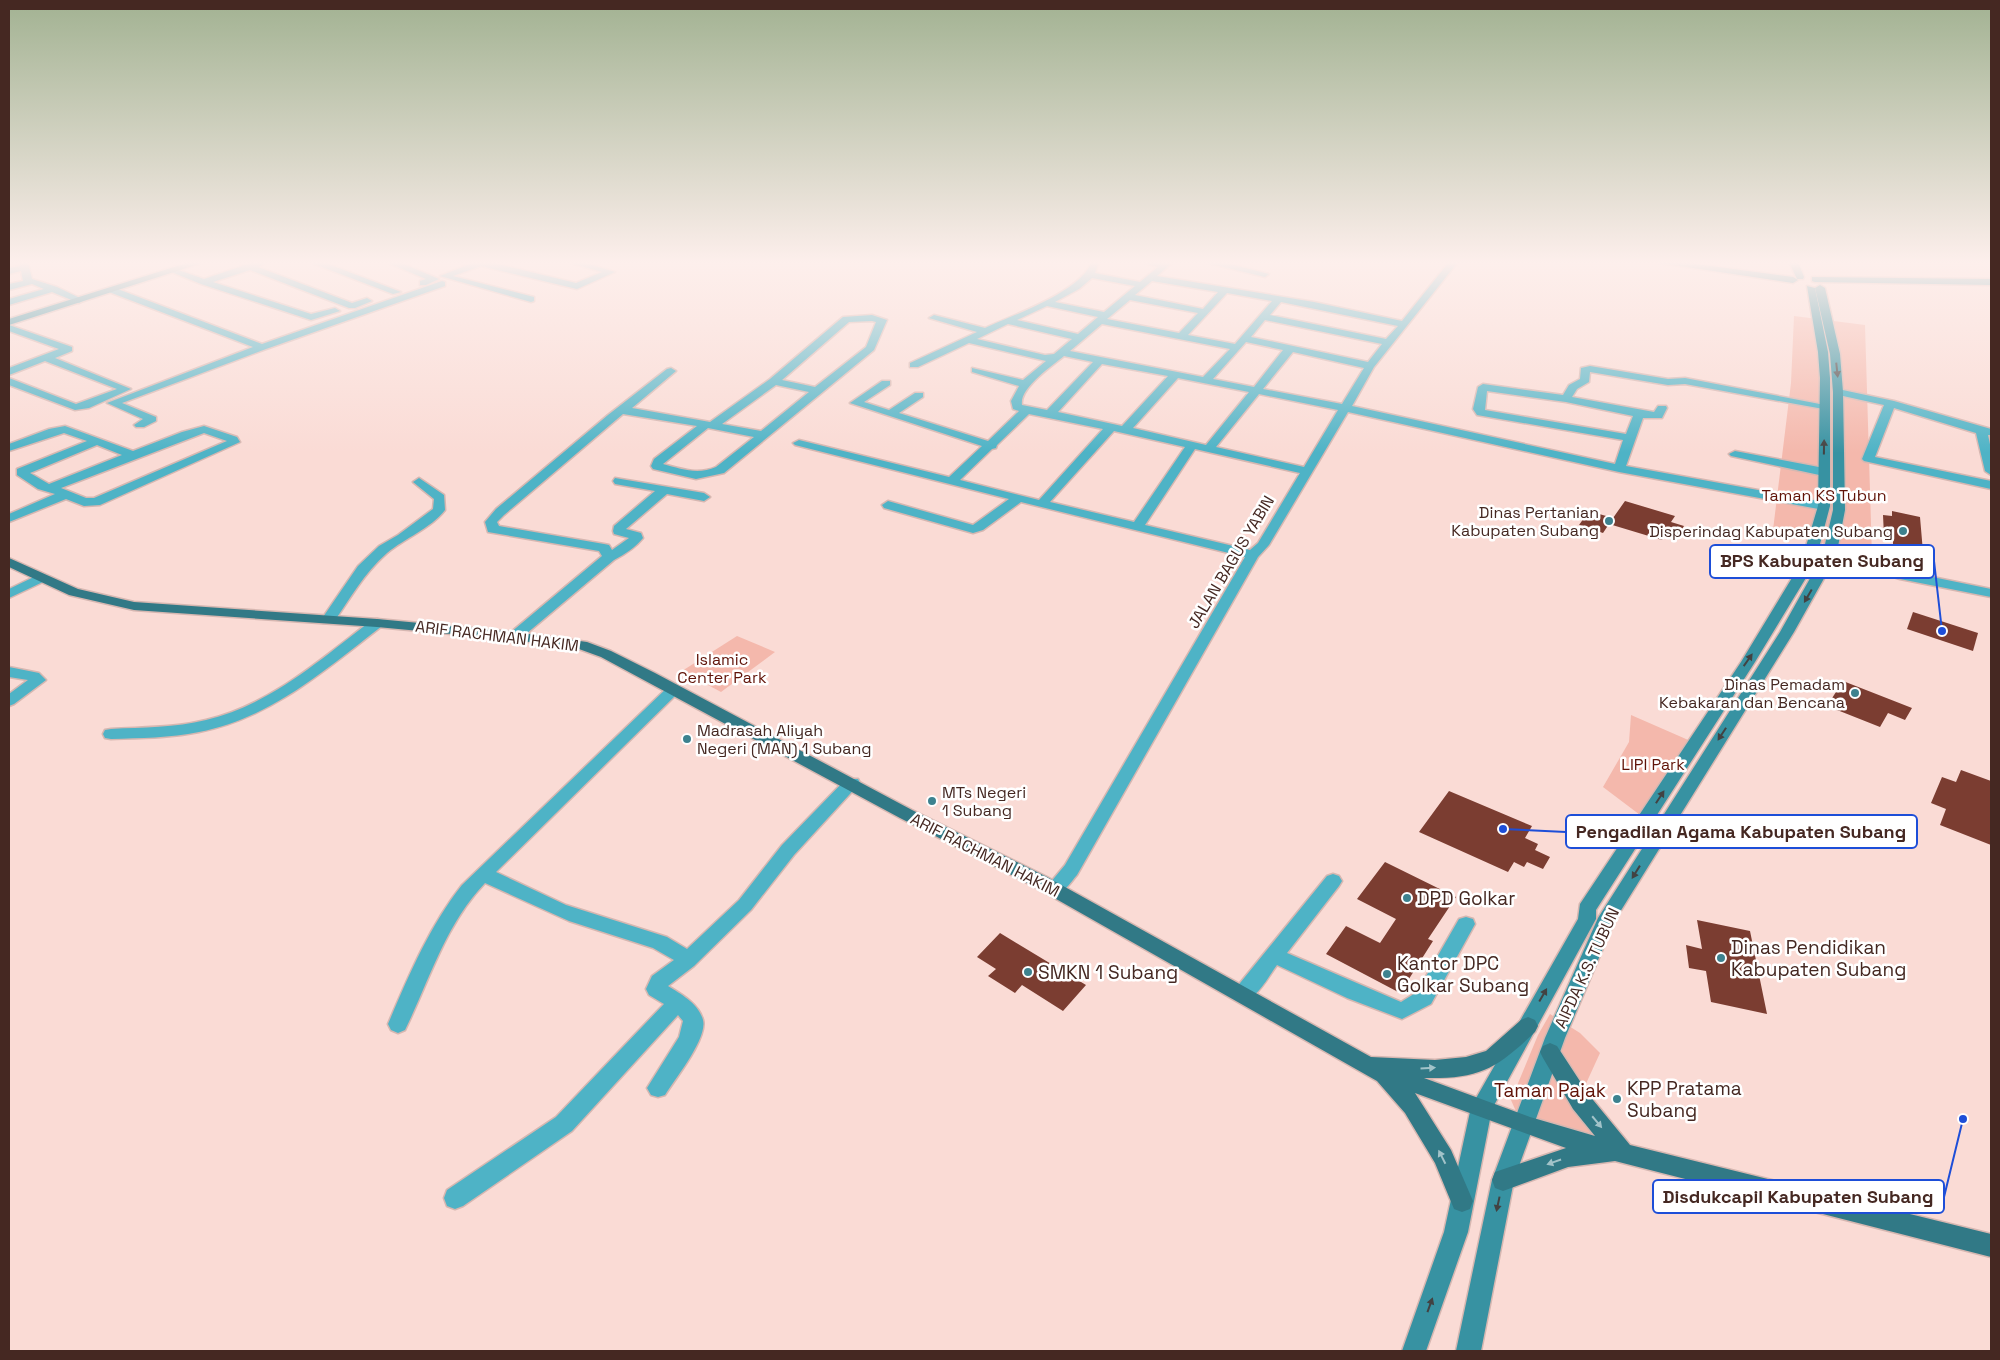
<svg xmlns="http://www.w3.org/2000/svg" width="2000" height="1360" font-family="'Space Grotesk',sans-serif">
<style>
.green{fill:#f4b8ac}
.building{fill:#7b3d31}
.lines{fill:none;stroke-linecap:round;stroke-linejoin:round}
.street-casing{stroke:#d6b7b1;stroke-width:3}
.secondary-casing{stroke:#d6b7b1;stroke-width:3}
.primary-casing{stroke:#d6b7b1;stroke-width:3}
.street{fill:#4eb3c6;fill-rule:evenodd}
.secondary{fill:#3792a2;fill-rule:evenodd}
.primary{fill:#317986;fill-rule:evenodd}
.oneway{fill:#424242}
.oneway2{fill:#a2c3c9}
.poi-dot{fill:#3d828f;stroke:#fff;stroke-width:2}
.labels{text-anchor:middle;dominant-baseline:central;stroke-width:5;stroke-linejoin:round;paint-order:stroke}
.park-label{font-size:16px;fill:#601308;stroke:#fff}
.poi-label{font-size:16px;fill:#452822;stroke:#fff;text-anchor:end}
.street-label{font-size:16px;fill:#452822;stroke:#fff}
.near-poi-label{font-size:19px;fill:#452822;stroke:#fff;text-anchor:start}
.near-park-label{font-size:19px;fill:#601308;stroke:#fff}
.leader{fill:none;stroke:#1d4ed8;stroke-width:2}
.callout-dot{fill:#1d4ed8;stroke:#fff;stroke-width:2}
.callout{fill:#fff;stroke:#1d4ed8;stroke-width:2}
.callout-label{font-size:18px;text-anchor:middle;font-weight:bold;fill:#452822}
</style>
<rect width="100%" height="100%" fill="#fadbd5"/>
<g class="green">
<path d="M 1794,316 L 1865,325 L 1872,557 L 1773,530 L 1791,383 Z"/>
<path d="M 737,636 L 775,652 L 721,692 L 682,671 Z"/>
<path d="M 1631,715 L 1702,746 L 1652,824 L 1603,787 L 1629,742 Z"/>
<path d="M 1550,1014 L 1580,1033 L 1600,1053 L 1584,1088 L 1604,1141 L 1518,1116 L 1511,1100 L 1538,1035 Z"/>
</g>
<g class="building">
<path d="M 1625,501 L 1675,516 L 1671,522 L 1684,526 L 1677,538 L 1666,534 L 1662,540 L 1609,524 L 1603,533 L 1579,525 L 1589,511 L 1613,518 Z"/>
<path d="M 1892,511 L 1920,517 L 1923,552 L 1893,545 L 1893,537 L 1884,536 L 1883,515 L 1892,516 Z"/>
<path d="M 1913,612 L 1978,633 L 1973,651 L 1907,629 Z"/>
<path d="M 1843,681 L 1912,708 L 1905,720 L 1888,713 L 1880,727 L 1827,706 Z"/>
<path d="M 1961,770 L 1991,781 L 1991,845 L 1940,825 L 1946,809 L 1931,803 L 1942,777 L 1956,782 Z"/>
<path d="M 1449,791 L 1532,826 L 1525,838 L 1538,844 L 1535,850 L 1550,857 L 1543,869 L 1527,862 L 1524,867 L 1514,862 L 1508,872 L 1419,832 Z"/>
<path d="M 1385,862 L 1456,897 L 1428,939 L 1433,941 L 1400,993 L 1326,954 L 1346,926 L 1380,943 L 1396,919 L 1357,899 Z"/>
<path d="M 1697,920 L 1750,931 L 1767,1014 L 1711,1002 L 1706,971 L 1689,968 L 1686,945 L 1702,949 Z"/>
<path d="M 1000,933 L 1086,985 L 1063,1011 L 1022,985 L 1015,993 L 988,976 L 996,969 L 977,957 Z"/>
</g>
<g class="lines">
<g class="street-casing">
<g id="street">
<path d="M 20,262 L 28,262 L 32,279 L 57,287 L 84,300 L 79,303 L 52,292 L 9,305 L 9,299 L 44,289 L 32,284 L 9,290 L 9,284 L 23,281 L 21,271 L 9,274 L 9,268 L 20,266 Z"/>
<path d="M 254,262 L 267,262 L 258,267 L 352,303 L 367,298 L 372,301 L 355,308 L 349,308 L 250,270 L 213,282 L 311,314 L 335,308 L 340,311 L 311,320 L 201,284 L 169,271 L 173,268 L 204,279 Z"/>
<path d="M 309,262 L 323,262 L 401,292 L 393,294 Z"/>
<path d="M 386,262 L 399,262 L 439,279 L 426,285 L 420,285 L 420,281 L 426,279 Z"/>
<path d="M 475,262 L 489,262 L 576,283 L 602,272 L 567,262 L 583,262 L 615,272 L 577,289 L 481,266 L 453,276 L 534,297 L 534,301 L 531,302 L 440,276 Z"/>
<path d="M 1091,262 L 1099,262 L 1095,273 L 1140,282 L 1158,267 L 1141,262 L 1173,262 L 1157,276 L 1314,302 L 1402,321 L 1449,262 L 1458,262 L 1374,367 L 1352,406 L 1615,464 L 1623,440 L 1477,415 L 1473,409 L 1478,387 L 1483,384 L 1563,395 L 1569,385 L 1580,379 L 1581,368 L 1590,366 L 1668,379 L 1685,378 L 1825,405 L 1829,406 L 1829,410 L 1685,384 L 1668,385 L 1590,372 L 1589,382 L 1577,389 L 1572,397 L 1654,412 L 1658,406 L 1666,406 L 1667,408 L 1662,418 L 1643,418 L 1626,466 L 1824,502 L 1830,506 L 1824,510 L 1619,472 L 1348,412 L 1269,545 L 1258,557 L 1077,875 C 1069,884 1062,898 1048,894 L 1045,889 L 1065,865 L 1245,557 L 1021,502 L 983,530 L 973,533 L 884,508 L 882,505 L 888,501 L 973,525 L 1009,499 L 795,445 L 793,443 L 799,440 L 949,477 L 982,446 L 850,403 L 882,381 L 890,381 L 890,385 L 864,402 L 889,410 L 915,393 L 923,393 L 923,397 L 899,413 L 988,441 L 1019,411 L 1013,409 L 1011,401 L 1019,386 L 972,372 L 972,368 L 1023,380 L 1046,361 L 969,343 L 918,367 L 910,367 L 910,363 L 977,332 L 929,318 L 934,315 L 985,328 C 1011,316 1083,291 1091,262 ZM 1092,278 L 1135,286 L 1104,312 L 1055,302 L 1079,289 ZM 1152,281 L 1218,292 L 1203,309 L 1135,295 ZM 1227,293 L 1272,301 L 1235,344 L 1188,335 ZM 1130,300 L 1198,313 L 1179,333 L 1107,319 ZM 1281,302 L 1398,326 L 1386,339 L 1270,315 ZM 1047,306 L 1098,317 L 1078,334 L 1017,320 ZM 1265,320 L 1382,344 L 1368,362 L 1251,337 ZM 1008,324 L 1072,339 L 1054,354 L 1045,355 L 977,339 ZM 1102,324 L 1230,349 L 1203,377 L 1070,351 ZM 1246,342 L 1283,350 L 1254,387 L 1213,379 ZM 1293,352 L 1364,368 L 1342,404 L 1263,389 ZM 1064,356 L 1093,362 L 1047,410 L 1022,405 C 1019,388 1052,366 1064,356 ZM 1102,364 L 1168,376 L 1122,426 L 1058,412 ZM 1178,378 L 1249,392 L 1206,445 L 1133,428 ZM 1487,391 L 1566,402 L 1633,416 L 1626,434 L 1485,410 ZM 1259,394 L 1338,410 L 1304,467 L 1216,447 ZM 1029,414 L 1103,429 L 1039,500 L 960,480 L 992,449 L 996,448 L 997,445 ZM 1114,431 L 1185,447 L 1134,522 L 1050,502 ZM 1195,449 L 1300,473 L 1258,543 L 1250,550 L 1145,525 Z"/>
<path d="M 1203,262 L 1222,262 L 1269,274 L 1265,277 Z"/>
<path d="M 442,281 L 445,282 L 445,286 L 266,349 L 122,403 L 156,417 L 156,421 L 144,427 L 136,427 L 134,425 L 143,419 L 107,403 L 253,347 L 109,292 L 109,288 L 115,288 L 262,344 Z"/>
<path d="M 872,315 L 887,320 L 874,350 L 724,473 L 696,479 L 653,469 L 651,466 L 654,459 L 697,426 L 623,414 L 504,515 L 497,522 L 499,526 L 604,544 L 609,545 L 612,550 L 629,538 L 614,534 L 613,531 L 614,526 L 655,491 L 615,484 L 613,481 L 615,478 L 704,493 L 710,497 L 704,501 L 667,494 L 626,529 L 641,533 L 643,538 C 635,548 625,554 614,560 L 520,639 L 510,639 L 508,636 L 510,633 L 602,556 L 599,551 L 488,532 L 485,522 L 496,509 L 608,415 L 667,369 L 671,368 L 676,371 L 632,408 L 710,422 L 770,379 L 843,317 ZM 872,321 L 876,322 L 866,347 L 815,387 L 782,380 L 849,322 ZM 776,385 L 809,392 L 761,431 L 722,424 ZM 708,428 L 754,437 L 716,467 C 698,475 681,469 663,464 Z"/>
<path d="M 9,325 L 72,347 L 72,351 L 55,358 L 131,389 L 89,408 L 75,410 L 9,385 L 9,378 L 76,404 L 117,389 L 45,361 L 9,375 L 9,368 L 59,349 L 9,331 Z"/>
<path d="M 1838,389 L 1894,401 L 1991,429 L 1991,435 L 1988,435 L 1991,449 L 1991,475 L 1985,471 L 1976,433 L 1894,408 L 1875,457 L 1991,481 L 1991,489 L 1864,461 L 1862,459 L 1884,405 L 1834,394 L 1833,392 Z"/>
<path d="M 65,426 L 133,451 L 182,432 L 204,426 L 237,437 L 240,442 L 100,505 L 84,506 L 66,499 L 9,522 L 9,514 L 55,494 L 38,489 L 17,475 L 17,469 L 87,441 L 64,433 L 9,451 L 9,444 L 49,429 ZM 204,433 L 227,441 L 94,498 L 86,498 L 61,488 ZM 97,445 L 122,455 L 49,484 L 30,473 Z"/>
<path d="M 1735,451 L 1824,468 L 1830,472 L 1824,476 L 1731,456 L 1729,454 Z"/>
<path d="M 419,478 L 444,495 L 445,510 C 430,529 405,538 387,553 C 364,573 350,599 333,623 L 323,623 L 321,620 L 358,566 L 379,546 L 398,535 L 433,509 L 434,499 L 413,482 Z"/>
<path d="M 1831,549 L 1908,572 L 1991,589 L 1991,597 L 1900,579 L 1826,556 L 1824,553 L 1826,550 Z"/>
<path d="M 40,574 L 45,575 L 47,578 L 45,581 L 9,598 L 9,589 Z"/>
<path d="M 377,619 L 382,620 L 384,623 L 382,626 C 325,670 271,718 199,732 C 170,738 140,738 111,739 L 105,738 L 103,734 L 105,730 L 111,729 C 143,727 175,728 206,720 C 270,705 321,659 372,620 Z"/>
<path d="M 9,667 L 39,673 L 46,680 L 14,704 L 9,706 L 9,694 L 28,680 L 9,677 Z"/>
<path d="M 674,684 L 682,689 L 679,692 L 496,872 L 566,905 L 667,937 L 687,949 L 739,900 L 782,845 L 846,779 L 858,779 L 860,783 L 794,855 L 751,910 L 694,966 L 668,986 C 681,994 699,1004 703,1020 C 708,1038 675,1079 665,1095 L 658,1097 L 651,1095 L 647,1088 L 679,1037 L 683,1021 L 678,1015 L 572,1131 L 463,1206 L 455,1209 L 447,1206 L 444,1198 L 447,1190 L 556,1117 L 664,1004 L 649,995 L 646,989 L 652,976 L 674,960 L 653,948 L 569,921 L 485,883 C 445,925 430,979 405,1030 L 398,1033 L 391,1030 L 388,1024 C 409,975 429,927 462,885 L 669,686 Z"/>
<path d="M 1333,874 L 1339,876 L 1342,881 L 1339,886 L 1287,953 L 1401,1002 L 1417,992 L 1459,919 L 1466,917 L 1473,919 L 1475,924 L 1431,1004 L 1402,1019 L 1347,998 L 1277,965 C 1267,978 1254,1006 1236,1000 L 1233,994 L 1236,988 L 1327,876 Z"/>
</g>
</g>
<g class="secondary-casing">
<g id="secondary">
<path d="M 190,262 L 205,262 L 9,325 L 9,319 Z"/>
<path d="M 1653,262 L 1681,262 L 1793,277 L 1798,280 L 1793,283 Z"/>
<path d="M 1789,262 L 1798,262 L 1804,277 L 1803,279 L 1797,279 Z"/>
<path d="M 1812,277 L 1991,279 L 1991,285 L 1815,282 L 1812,281 Z"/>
<path d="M 1820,285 L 1825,288 L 1840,354 L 1843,392 L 1845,510 L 1836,557 L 1794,632 L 1615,920 L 1565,1038 L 1514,1180 L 1481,1351 L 1456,1351 L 1492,1180 L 1545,1038 L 1598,918 L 1780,632 L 1822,557 L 1833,510 L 1833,392 L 1830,354 L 1815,288 Z"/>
<path d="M 1807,286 L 1815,288 L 1828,352 L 1830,378 L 1830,506 L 1815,563 L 1755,662 L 1596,910 L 1596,919 L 1492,1109 L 1468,1232 L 1426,1351 L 1402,1351 L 1444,1232 L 1471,1107 L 1578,919 L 1580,904 L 1741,662 L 1801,563 L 1818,506 L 1820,378 L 1818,352 Z"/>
</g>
</g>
<g class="primary-casing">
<path id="primary" d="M 9,558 L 78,589 L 134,602 L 377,619 L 515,632 L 587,642 L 611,651 L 655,673 L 912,810 L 1047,877 L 1371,1057 L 1435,1060 L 1466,1057 L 1486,1051 L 1521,1020 L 1528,1017 L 1535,1020 L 1538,1026 L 1535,1032 C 1496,1069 1480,1079 1424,1078 L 1530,1117 L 1595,1136 L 1573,1109 L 1543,1058 L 1540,1052 L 1543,1046 L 1550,1043 L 1557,1046 L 1589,1095 L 1630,1145 L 1991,1234 L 1991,1257 L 1615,1161 L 1568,1167 L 1503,1191 L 1495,1188 L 1492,1180 L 1495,1172 L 1566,1148 L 1415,1093 L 1451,1150 L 1473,1201 L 1470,1209 L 1462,1212 L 1454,1209 L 1435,1163 L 1405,1113 L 1377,1081 L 1035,887 L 900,818 L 601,657 L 579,649 L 515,640 L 377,627 L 134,610 L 69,595 L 9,567 Z"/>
</g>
<use href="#street" class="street"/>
<use href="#secondary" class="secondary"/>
<use href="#primary" class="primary"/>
</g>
<defs><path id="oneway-solid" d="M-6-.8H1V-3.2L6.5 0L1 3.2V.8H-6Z" transform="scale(1.25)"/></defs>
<g class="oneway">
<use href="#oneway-solid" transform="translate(1837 370) rotate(84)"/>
<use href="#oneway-solid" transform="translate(1824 447) rotate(-89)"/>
<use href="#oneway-solid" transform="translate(1808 596) rotate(120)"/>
<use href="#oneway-solid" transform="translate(1748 660) rotate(-55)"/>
<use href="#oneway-solid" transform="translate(1722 734) rotate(123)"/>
<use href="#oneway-solid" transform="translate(1660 797) rotate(-57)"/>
<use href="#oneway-solid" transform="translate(1636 872) rotate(122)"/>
<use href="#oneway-solid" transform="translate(1543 995) rotate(-60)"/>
<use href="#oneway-solid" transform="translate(1498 1204) rotate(102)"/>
<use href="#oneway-solid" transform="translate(1430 1305) rotate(-70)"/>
</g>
<g class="oneway2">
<use href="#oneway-solid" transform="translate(1428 1068) rotate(-4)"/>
<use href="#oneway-solid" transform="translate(1597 1122) rotate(50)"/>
<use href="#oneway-solid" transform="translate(1442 1157) rotate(-117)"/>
<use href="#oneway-solid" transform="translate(1554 1162) rotate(161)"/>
</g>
<linearGradient id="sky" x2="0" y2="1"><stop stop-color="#a2b292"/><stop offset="0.58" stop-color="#fdefec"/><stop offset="1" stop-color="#fdefec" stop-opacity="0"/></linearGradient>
<rect width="2000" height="453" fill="url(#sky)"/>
<g class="poi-dot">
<circle cx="1609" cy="521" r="5"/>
<circle cx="1903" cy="531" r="5"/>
<circle cx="1855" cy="693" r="5"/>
<circle cx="687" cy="739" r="5"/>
<circle cx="932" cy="801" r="5"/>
<circle cx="1407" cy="898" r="5"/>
<circle cx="1721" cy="958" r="5"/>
<circle cx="1028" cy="972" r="5"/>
<circle cx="1387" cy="974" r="5"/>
<circle cx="1617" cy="1099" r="5"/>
</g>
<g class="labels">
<g class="park-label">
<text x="1824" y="495">Taman KS Tubun</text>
<text x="722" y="659">Islamic<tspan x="722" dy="18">Center Park</tspan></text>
<text x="1653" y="764">LIPI Park</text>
</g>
<g class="poi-label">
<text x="1599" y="512">Dinas Pertanian<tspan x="1599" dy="18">Kabupaten Subang</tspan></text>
<text x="1893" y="531">Disperindag Kabupaten Subang</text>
<text x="1845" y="684">Dinas Pemadam<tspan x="1845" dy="18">Kebakaran dan Bencana</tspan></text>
<text x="697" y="730" text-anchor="start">Madrasah Aliyah<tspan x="697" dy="18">Negeri (MAN) 1 Subang</tspan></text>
<text x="942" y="792" text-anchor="start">MTs Negeri<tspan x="942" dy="18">1 Subang</tspan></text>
</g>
<g class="street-label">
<text transform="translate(1231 562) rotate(-59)">JALAN BAGUS YABIN</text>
<text transform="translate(497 636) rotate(7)">ARIF RACHMAN HAKIM</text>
<text transform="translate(985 855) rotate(27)">ARIF RACHMAN HAKIM</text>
<text transform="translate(1587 968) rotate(-65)">AIPDA K.S. TUBUN</text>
</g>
<g class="near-poi-label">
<text x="1417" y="898">DPD Golkar</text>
<text x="1731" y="947">Dinas Pendidikan<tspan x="1731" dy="22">Kabupaten Subang</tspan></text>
<text x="1397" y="963">Kantor DPC<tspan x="1397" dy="22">Golkar Subang</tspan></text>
<text x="1038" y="972">SMKN 1 Subang</text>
<text x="1627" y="1088">KPP Pratama<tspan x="1627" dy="22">Subang</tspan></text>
</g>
<g class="near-park-label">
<text x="1550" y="1090">Taman Pajak</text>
</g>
</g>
<path class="leader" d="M1942 631L1934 561M1503 829L1566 832M1963 1119L1944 1197"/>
<g class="callout-dot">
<circle cx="1942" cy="631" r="5"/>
<circle cx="1503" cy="829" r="5"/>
<circle cx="1963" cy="1119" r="5"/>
</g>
<g class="callout">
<rect x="1710" y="545" width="224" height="33" rx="5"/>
<rect x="1566" y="815" width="351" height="33" rx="5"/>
<rect x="1653" y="1180" width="291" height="33" rx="5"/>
</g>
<g class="callout-label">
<text x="1822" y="567">BPS Kabupaten Subang</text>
<text x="1741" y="838">Pengadilan Agama Kabupaten Subang</text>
<text x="1798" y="1203">Disdukcapil Kabupaten Subang</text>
</g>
<rect width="2000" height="1360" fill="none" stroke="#452822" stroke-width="20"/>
</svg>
